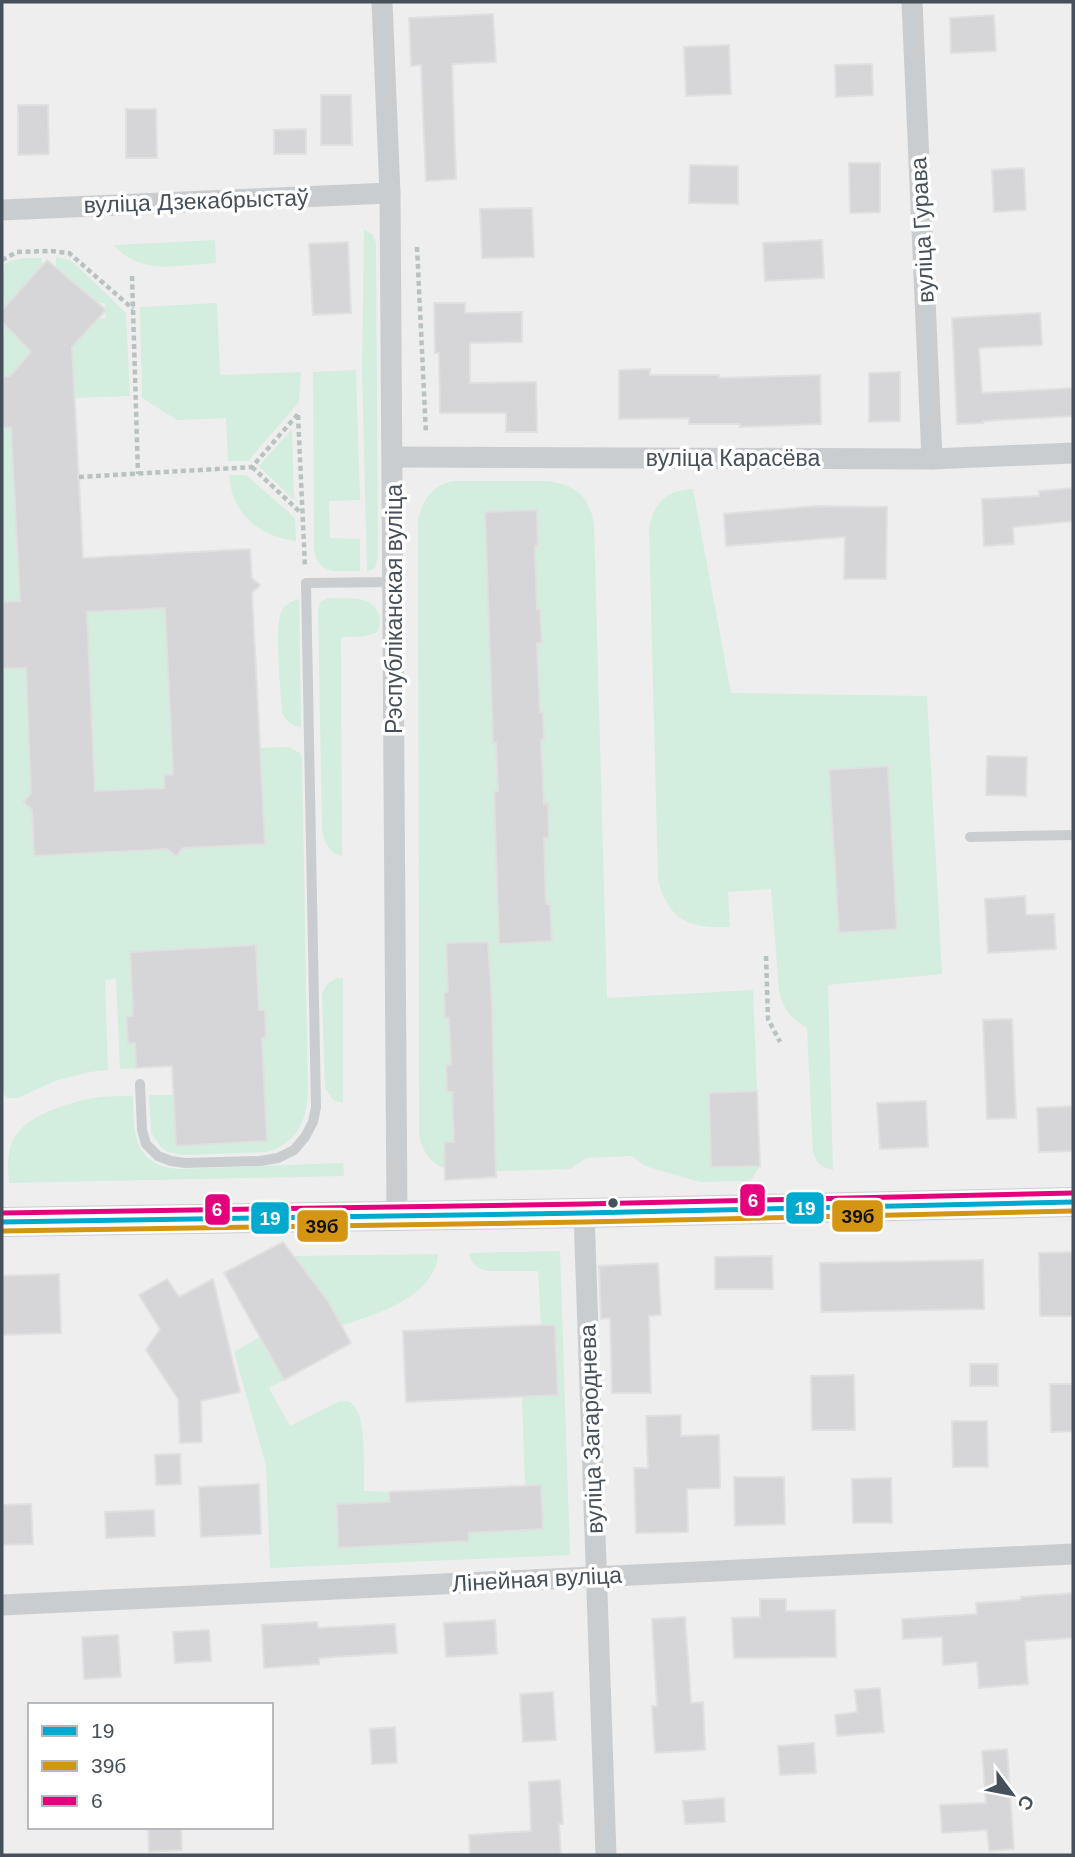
<svg xmlns="http://www.w3.org/2000/svg" width="1075" height="1857" font-family="Helvetica,sans-serif">
<style>
.green{fill:#d3eddf}
.building{fill:#d6d6d8;stroke:#e0e0e1;stroke-width:2;fill-rule:evenodd}
.lines{fill:none;stroke-linecap:round;stroke-linejoin:round}
.path{stroke:#b8c3c0;stroke-width:4.5;stroke-dasharray:5 3.5;stroke-linecap:butt}
.lane{stroke:#cacdcf;stroke-width:10}
.street{stroke:#cacdcf;stroke-width:21}
.secondary{stroke:#cacdd0;stroke-width:30}
.bus-1-casing{stroke:#fff;stroke-width:10}
.bus-2-casing{stroke:#fff;stroke-width:10}
.bus-3-casing{stroke:#fff;stroke-width:10}
.bus-1{stroke:#00a9ce;stroke-width:5}
.bus-2{stroke:#d49512;stroke-width:5}
.bus-3{stroke:#e5007d;stroke-width:5}
.bus-dot{fill:#46505a;stroke:#fff;stroke-width:2.5}
.labels{text-anchor:middle;dominant-baseline:central;stroke-width:7;stroke-linejoin:round;paint-order:stroke}
.street-label{font-size:23px;fill:#46505a;stroke:#fff}
.line-badge{stroke:#fff;stroke-width:2.5}
.badge-label{font-size:19px;text-anchor:middle;font-weight:bold;fill:#fff}
.pale-badge-label{font-size:19px;text-anchor:middle;font-weight:bold;fill:#111}
</style>
<rect width="100%" height="100%" fill="#efeeee"/>
<g class="green">
<path d="M 364,230 L 372,234 L 376,243 L 378,557 L 375,568 L 367,572 L 362,370 Z"/>
<path d="M 215,240 L 216,263 C 179,265 140,276 114,245 Z"/>
<path d="M 56,257 L 69,260 L 75,264 L 126,313 L 130,396 L 75,398 L 74,373 L 57,374 L 57,364 L 98,319 L 106,318 L 105,303 L 97,303 L 56,267 Z"/>
<path d="M 24,258 L 42,258 L 42,266 L 4,307 L 2,307 L 2,266 L 10,261 Z"/>
<path d="M 217,303 L 220,375 L 301,372 L 299,402 L 248,461 L 228,461 L 226,418 L 177,420 L 142,398 L 140,307 Z"/>
<path d="M 2,323 L 3,323 L 43,363 L 10,376 L 2,377 Z"/>
<path d="M 356,370 L 360,500 L 329,501 L 330,538 L 360,539 L 360,571 C 338,571 318,576 314,549 L 313,372 Z"/>
<path d="M 2,428 L 11,428 L 20,601 L 2,602 Z"/>
<path d="M 292,429 L 294,500 L 259,466 Z"/>
<path d="M 229,475 L 246,475 L 295,518 L 296,541 C 258,536 232,514 229,475 Z"/>
<path d="M 452,481 L 548,481 C 576,485 590,497 594,525 L 607,998 L 753,990 L 757,1091 L 709,1093 L 711,1167 L 760,1166 L 752,1179 L 747,1181 L 700,1182 L 645,1166 L 632,1156 L 586,1158 L 570,1169 L 463,1172 C 437,1169 425,1160 419,1135 L 418,519 C 425,497 430,488 452,481 Z"/>
<path d="M 693,489 L 731,693 L 927,696 L 942,974 L 828,985 L 833,1170 C 822,1167 817,1164 813,1153 L 807,1028 C 791,1018 783,1009 779,990 L 771,889 L 728,892 L 730,927 C 690,929 669,921 658,880 L 649,527 C 656,501 665,491 693,489 Z"/>
<path d="M 328,598 C 339,599 353,597 363,600 C 378,604 384,619 377,632 C 365,638 354,636 341,637 L 342,856 C 328,852 324,842 322,828 L 318,610 L 320,602 Z"/>
<path d="M 299,599 L 301,727 C 291,726 286,721 282,712 C 281,692 274,627 281,612 C 285,604 290,602 299,599 Z"/>
<path d="M 165,607 L 173,774 L 164,775 L 164,788 L 95,791 L 87,612 Z"/>
<path d="M 26,668 L 31,794 L 24,802 L 32,810 L 35,856 L 167,849 L 176,857 L 183,848 L 265,844 L 260,748 L 289,747 L 300,753 L 302,759 L 308,1094 C 305,1125 297,1142 267,1152 L 184,1155 L 167,1152 L 160,1146 L 151,1132 L 149,1095 L 174,1095 L 262,1038 L 266,1037 L 265,1010 L 259,1010 L 255,945 L 130,952 L 133,1016 L 126,1017 L 128,1043 L 135,1043 L 136,1068 L 120,1069 L 116,979 L 105,980 L 108,1070 L 89,1072 L 55,1081 L 18,1098 L 8,1098 L 2,1093 L 2,669 Z"/>
<path d="M 337,978 L 343,978 L 343,1103 L 333,1100 L 325,1088 L 322,995 C 324,986 329,982 337,978 Z"/>
<path d="M 133,1096 C 134,1133 132,1164 178,1169 L 343,1163 L 344,1176 L 9,1183 C 8,1167 6,1150 16,1135 C 29,1114 76,1100 100,1097 C 111,1096 122,1096 133,1096 Z"/>
<path d="M 560,1251 L 570,1555 L 270,1568 L 266,1465 L 234,1352 L 260,1337 L 284,1380 L 269,1388 L 290,1426 L 340,1401 C 345,1401 347,1400 351,1403 C 368,1413 363,1472 364,1491 L 389,1492 L 391,1545 L 469,1541 L 469,1533 L 543,1529 L 541,1485 L 525,1486 L 522,1397 L 558,1395 L 555,1325 L 541,1325 L 538,1271 L 487,1271 C 477,1268 471,1264 469,1253 Z"/>
<path d="M 438,1254 C 435,1298 375,1314 341,1326 L 327,1299 L 294,1256 Z"/>
</g>
<g class="building">
<path d="M 493,14 L 496,62 L 452,64 L 456,179 L 426,181 L 421,65 L 411,66 L 409,18 Z"/>
<path d="M 994,15 L 996,51 L 951,53 L 950,18 Z"/>
<path d="M 729,45 L 731,94 L 686,96 L 684,47 Z"/>
<path d="M 872,64 L 873,95 L 836,97 L 835,65 Z"/>
<path d="M 321,95 L 351,95 L 352,145 L 321,145 Z"/>
<path d="M 18,105 L 48,105 L 49,154 L 18,155 Z"/>
<path d="M 126,109 L 156,109 L 157,158 L 126,158 Z"/>
<path d="M 306,129 L 306,154 L 274,154 L 274,130 Z"/>
<path d="M 849,163 L 880,163 L 880,212 L 850,213 Z"/>
<path d="M 690,165 L 738,166 L 738,204 L 689,203 Z"/>
<path d="M 1024,168 L 1026,210 L 994,212 L 992,170 Z"/>
<path d="M 532,208 L 534,257 L 482,258 L 480,209 Z"/>
<path d="M 822,240 L 824,278 L 765,281 L 763,243 Z"/>
<path d="M 348,242 L 351,313 L 313,315 L 309,244 Z"/>
<path d="M 47,260 L 106,310 L 72,347 L 83,558 L 250,549 L 252,578 L 260,585 L 252,593 L 265,844 L 183,848 L 176,857 L 167,849 L 34,856 L 32,810 L 23,802 L 31,794 L 26,668 L 2,669 L 2,602 L 20,601 L 11,428 L 2,428 L 2,377 L 10,376 L 31,352 L 2,322 L 2,310 ZM 165,608 L 173,774 L 164,775 L 164,788 L 95,791 L 87,612 Z"/>
<path d="M 434,303 L 465,303 L 465,313 L 522,312 L 522,342 L 470,343 L 470,383 L 536,382 L 537,432 L 506,432 L 506,413 L 440,413 L 439,353 L 435,353 Z"/>
<path d="M 1040,313 L 1042,345 L 979,348 L 982,393 L 1073,388 L 1073,416 L 983,421 L 983,423 L 957,424 L 952,318 Z"/>
<path d="M 650,369 L 650,375 L 719,375 L 719,378 L 820,375 L 821,424 L 740,427 L 740,424 L 689,424 L 689,418 L 619,419 L 619,370 Z"/>
<path d="M 900,372 L 900,421 L 869,422 L 869,373 Z"/>
<path d="M 1073,488 L 1073,521 L 1013,527 L 1014,544 L 984,546 L 982,499 L 1039,496 L 1039,491 Z"/>
<path d="M 817,506 L 887,507 L 886,579 L 844,579 L 845,537 L 726,546 L 724,514 Z"/>
<path d="M 537,510 L 538,546 L 535,546 L 537,609 L 540,609 L 542,643 L 537,643 L 540,712 L 543,712 L 544,740 L 541,740 L 544,804 L 548,803 L 549,838 L 544,838 L 546,904 L 550,904 L 552,941 L 499,944 L 494,791 L 498,791 L 496,743 L 493,743 L 485,512 Z"/>
<path d="M 987,756 L 1027,757 L 1026,796 L 986,795 Z"/>
<path d="M 888,766 L 897,929 L 839,933 L 829,770 Z"/>
<path d="M 1025,896 L 1026,915 L 1054,914 L 1056,949 L 988,953 L 985,899 Z"/>
<path d="M 488,942 L 492,1004 L 496,1177 L 445,1180 L 444,1142 L 454,1142 L 452,1092 L 447,1092 L 446,1065 L 451,1065 L 449,1018 L 445,1018 L 444,992 L 448,992 L 446,943 Z"/>
<path d="M 256,945 L 259,1010 L 265,1010 L 266,1037 L 262,1038 L 267,1141 L 176,1146 L 172,1066 L 136,1068 L 135,1043 L 128,1044 L 126,1016 L 133,1016 L 130,952 Z"/>
<path d="M 1012,1019 L 1016,1118 L 987,1119 L 983,1020 Z"/>
<path d="M 757,1091 L 760,1166 L 711,1167 L 709,1093 Z"/>
<path d="M 926,1101 L 928,1147 L 880,1149 L 877,1103 Z"/>
<path d="M 1073,1106 L 1073,1151 L 1039,1152 L 1037,1108 Z"/>
<path d="M 283,1242 L 328,1301 L 351,1343 L 284,1380 L 224,1273 Z"/>
<path d="M 1073,1252 L 1073,1316 L 1040,1316 L 1039,1253 Z"/>
<path d="M 772,1256 L 773,1289 L 715,1289 L 715,1257 Z"/>
<path d="M 983,1260 L 984,1309 L 821,1312 L 820,1263 Z"/>
<path d="M 658,1263 L 661,1315 L 649,1316 L 651,1393 L 612,1393 L 610,1318 L 601,1319 L 599,1266 Z"/>
<path d="M 59,1274 L 61,1333 L 2,1335 L 2,1276 Z"/>
<path d="M 167,1279 L 179,1297 L 213,1279 L 240,1392 L 201,1401 L 202,1442 L 180,1443 L 178,1399 L 146,1350 L 160,1329 L 139,1295 Z"/>
<path d="M 541,1325 L 555,1325 L 558,1395 L 406,1402 L 403,1331 Z"/>
<rect x="970" y="1364" width="28" height="22"/>
<path d="M 854,1375 L 855,1430 L 812,1430 L 811,1376 Z"/>
<path d="M 1050,1384 L 1073,1384 L 1073,1431 L 1051,1432 Z"/>
<path d="M 681,1415 L 681,1436 L 719,1435 L 720,1488 L 687,1489 L 688,1532 L 636,1533 L 634,1468 L 648,1468 L 646,1416 Z"/>
<path d="M 952,1421 L 987,1421 L 988,1467 L 953,1467 Z"/>
<path d="M 180,1454 L 181,1484 L 156,1485 L 155,1455 Z"/>
<path d="M 734,1477 L 784,1477 L 785,1524 L 735,1526 Z"/>
<path d="M 891,1478 L 892,1523 L 853,1523 L 852,1479 Z"/>
<path d="M 259,1484 L 261,1534 L 201,1537 L 199,1487 Z"/>
<path d="M 541,1485 L 543,1529 L 469,1533 L 469,1541 L 338,1548 L 337,1504 L 389,1502 L 389,1492 Z"/>
<path d="M 31,1504 L 33,1544 L 2,1545 L 2,1505 Z"/>
<path d="M 154,1510 L 155,1536 L 106,1538 L 105,1512 Z"/>
<path d="M 1073,1593 L 1073,1638 L 1025,1641 L 1028,1684 L 979,1688 L 977,1662 L 943,1665 L 942,1637 L 903,1639 L 902,1619 L 977,1614 L 976,1603 L 1021,1600 L 1021,1597 Z"/>
<path d="M 760,1599 L 786,1599 L 786,1611 L 835,1610 L 836,1657 L 734,1658 L 732,1618 L 760,1617 Z"/>
<path d="M 685,1617 L 691,1703 L 703,1702 L 705,1750 L 655,1753 L 652,1706 L 657,1706 L 652,1619 Z"/>
<path d="M 495,1620 L 497,1654 L 446,1657 L 444,1623 Z"/>
<path d="M 317,1622 L 318,1628 L 395,1624 L 397,1653 L 319,1658 L 319,1664 L 264,1668 L 262,1625 Z"/>
<path d="M 209,1630 L 211,1661 L 175,1663 L 173,1632 Z"/>
<path d="M 118,1635 L 121,1677 L 84,1679 L 82,1637 Z"/>
<path d="M 880,1688 L 884,1732 L 837,1736 L 835,1715 L 857,1712 L 855,1690 Z"/>
<path d="M 553,1692 L 556,1740 L 523,1742 L 520,1694 Z"/>
<path d="M 395,1727 L 397,1763 L 372,1764 L 370,1729 Z"/>
<path d="M 814,1743 L 816,1773 L 780,1775 L 778,1746 Z"/>
<path d="M 1007,1749 L 1014,1849 L 989,1851 L 987,1830 L 942,1833 L 940,1805 L 986,1803 L 982,1751 Z"/>
<path d="M 560,1780 L 563,1824 L 559,1824 L 561,1855 L 470,1855 L 469,1835 L 531,1831 L 529,1782 Z"/>
<path d="M 724,1798 L 725,1822 L 685,1824 L 683,1801 Z"/>
<path d="M 148,1827 L 181,1827 L 182,1850 L 149,1852 Z"/>
</g>
<g class="lines">
<g class="path">
<path d="M 417,247 L 426,434"/>
<path d="M 2,260 L 17,252 L 51,251 L 69,253 L 133,309"/>
<path d="M 132,276 L 138,474"/>
<path d="M 298,415 L 305,567"/>
<path d="M 252,467 L 301,513"/>
<path d="M 79,477 L 252,467 L 298,414"/>
<path d="M 766,956 L 768,1019 L 780,1042"/>
</g>
<g class="lane">
<path d="M 970,837 L 1073,835"/>
<path d="M 140,1084 L 142,1130 L 146,1144 L 158,1156 L 171,1161 L 185,1163 L 260,1161 L 278,1158 L 294,1150 L 305,1137 L 313,1122 L 316,1107 L 306,583 L 394,582"/>
</g>
<g class="street">
<path d="M 382,2 L 390,193 L 397,1216"/>
<path d="M 912,2 L 932,459"/>
<path d="M 2,210 L 390,193"/>
<path d="M 393,457 L 932,459 L 1073,453"/>
<path d="M 584,1213 L 606,1855"/>
<path d="M 2,1605 L 1073,1554"/>
</g>
<path class="secondary" d="M 2,1222 L 584,1213 L 1073,1202"/>
<g class="bus-1-casing">
<path id="bus-1" d="M 2,1222 L 584,1213 L 1073,1202"/>
</g>
<g class="bus-2-casing">
<path id="bus-2" d="M 2,1231 L 584,1222 L 1073,1211"/>
</g>
<g class="bus-3-casing">
<path id="bus-3" d="M 2,1213 L 584,1204 L 1073,1193"/>
</g>
<use href="#bus-1" class="bus-1"/>
<use href="#bus-2" class="bus-2"/>
<use href="#bus-3" class="bus-3"/>
</g>
<circle class="bus-dot" cx="613" cy="1203" r="6"/>
<g class="labels">
<g class="street-label">
<text transform="translate(196 201) rotate(-2)">вуліца Дзекабрыстаў</text>
<text transform="translate(922 230) rotate(-93)">вуліца Гурава</text>
<text x="733" y="458">вуліца Карасёва</text>
<text transform="translate(394 609) rotate(-90)">Рэспубліканская вуліца</text>
<text transform="translate(591 1429) rotate(-92)">вуліца Загароднева</text>
<text transform="translate(537 1579) rotate(-3)">Лінейная вуліца</text>
</g>
</g>
<g class="line-badge">
<rect x="739" y="1183" width="27" height="34" rx="7" fill="#e5007d"/>
<rect x="785" y="1191" width="40" height="34" rx="7" fill="#00a9ce"/>
<rect x="204" y="1193" width="27" height="33" rx="7" fill="#e5007d"/>
<rect x="831" y="1199" width="53" height="34" rx="7" fill="#d49512"/>
<rect x="250" y="1201" width="40" height="34" rx="7" fill="#00a9ce"/>
<rect x="296" y="1209" width="53" height="34" rx="7" fill="#d49512"/>
</g>
<g class="badge-label">
<text x="753" y="1207">6</text>
<text x="805" y="1215">19</text>
<text x="217" y="1216">6</text>
<text x="270" y="1225">19</text>
</g>
<g class="pale-badge-label">
<text x="858" y="1223">39б</text>
<text x="322" y="1233">39б</text>
</g>
<rect width="1075" height="1857" fill="none" stroke="#46505a" stroke-width="7"/>
<rect x="28" y="1703" width="245" height="126" fill="#ffffff" stroke="#b5b9bd" stroke-width="2"/>
<rect x="42" y="1726" width="35" height="10" fill="#00a9ce" stroke="#b5b9bd" stroke-width="2"/>
<text x="91" y="1738" font-size="21" fill="#46505a">19</text>
<rect x="42" y="1761" width="35" height="10" fill="#d49512" stroke="#b5b9bd" stroke-width="2"/>
<text x="91" y="1773" font-size="21" fill="#46505a">39б</text>
<rect x="42" y="1796" width="35" height="10" fill="#e5007d" stroke="#b5b9bd" stroke-width="2"/>
<text x="91" y="1808" font-size="21" fill="#46505a">6</text>
<g transform="translate(1012 1794) rotate(122)" stroke="#ffffff" stroke-width="5" paint-order="stroke">
<path d="M0-5L12 26L0 18L-12 26Z" fill="#46505a"/>
<text y="-10" font-size="19" font-weight="bold" text-anchor="middle" fill="#46505a">С</text>
</g>
</svg>
